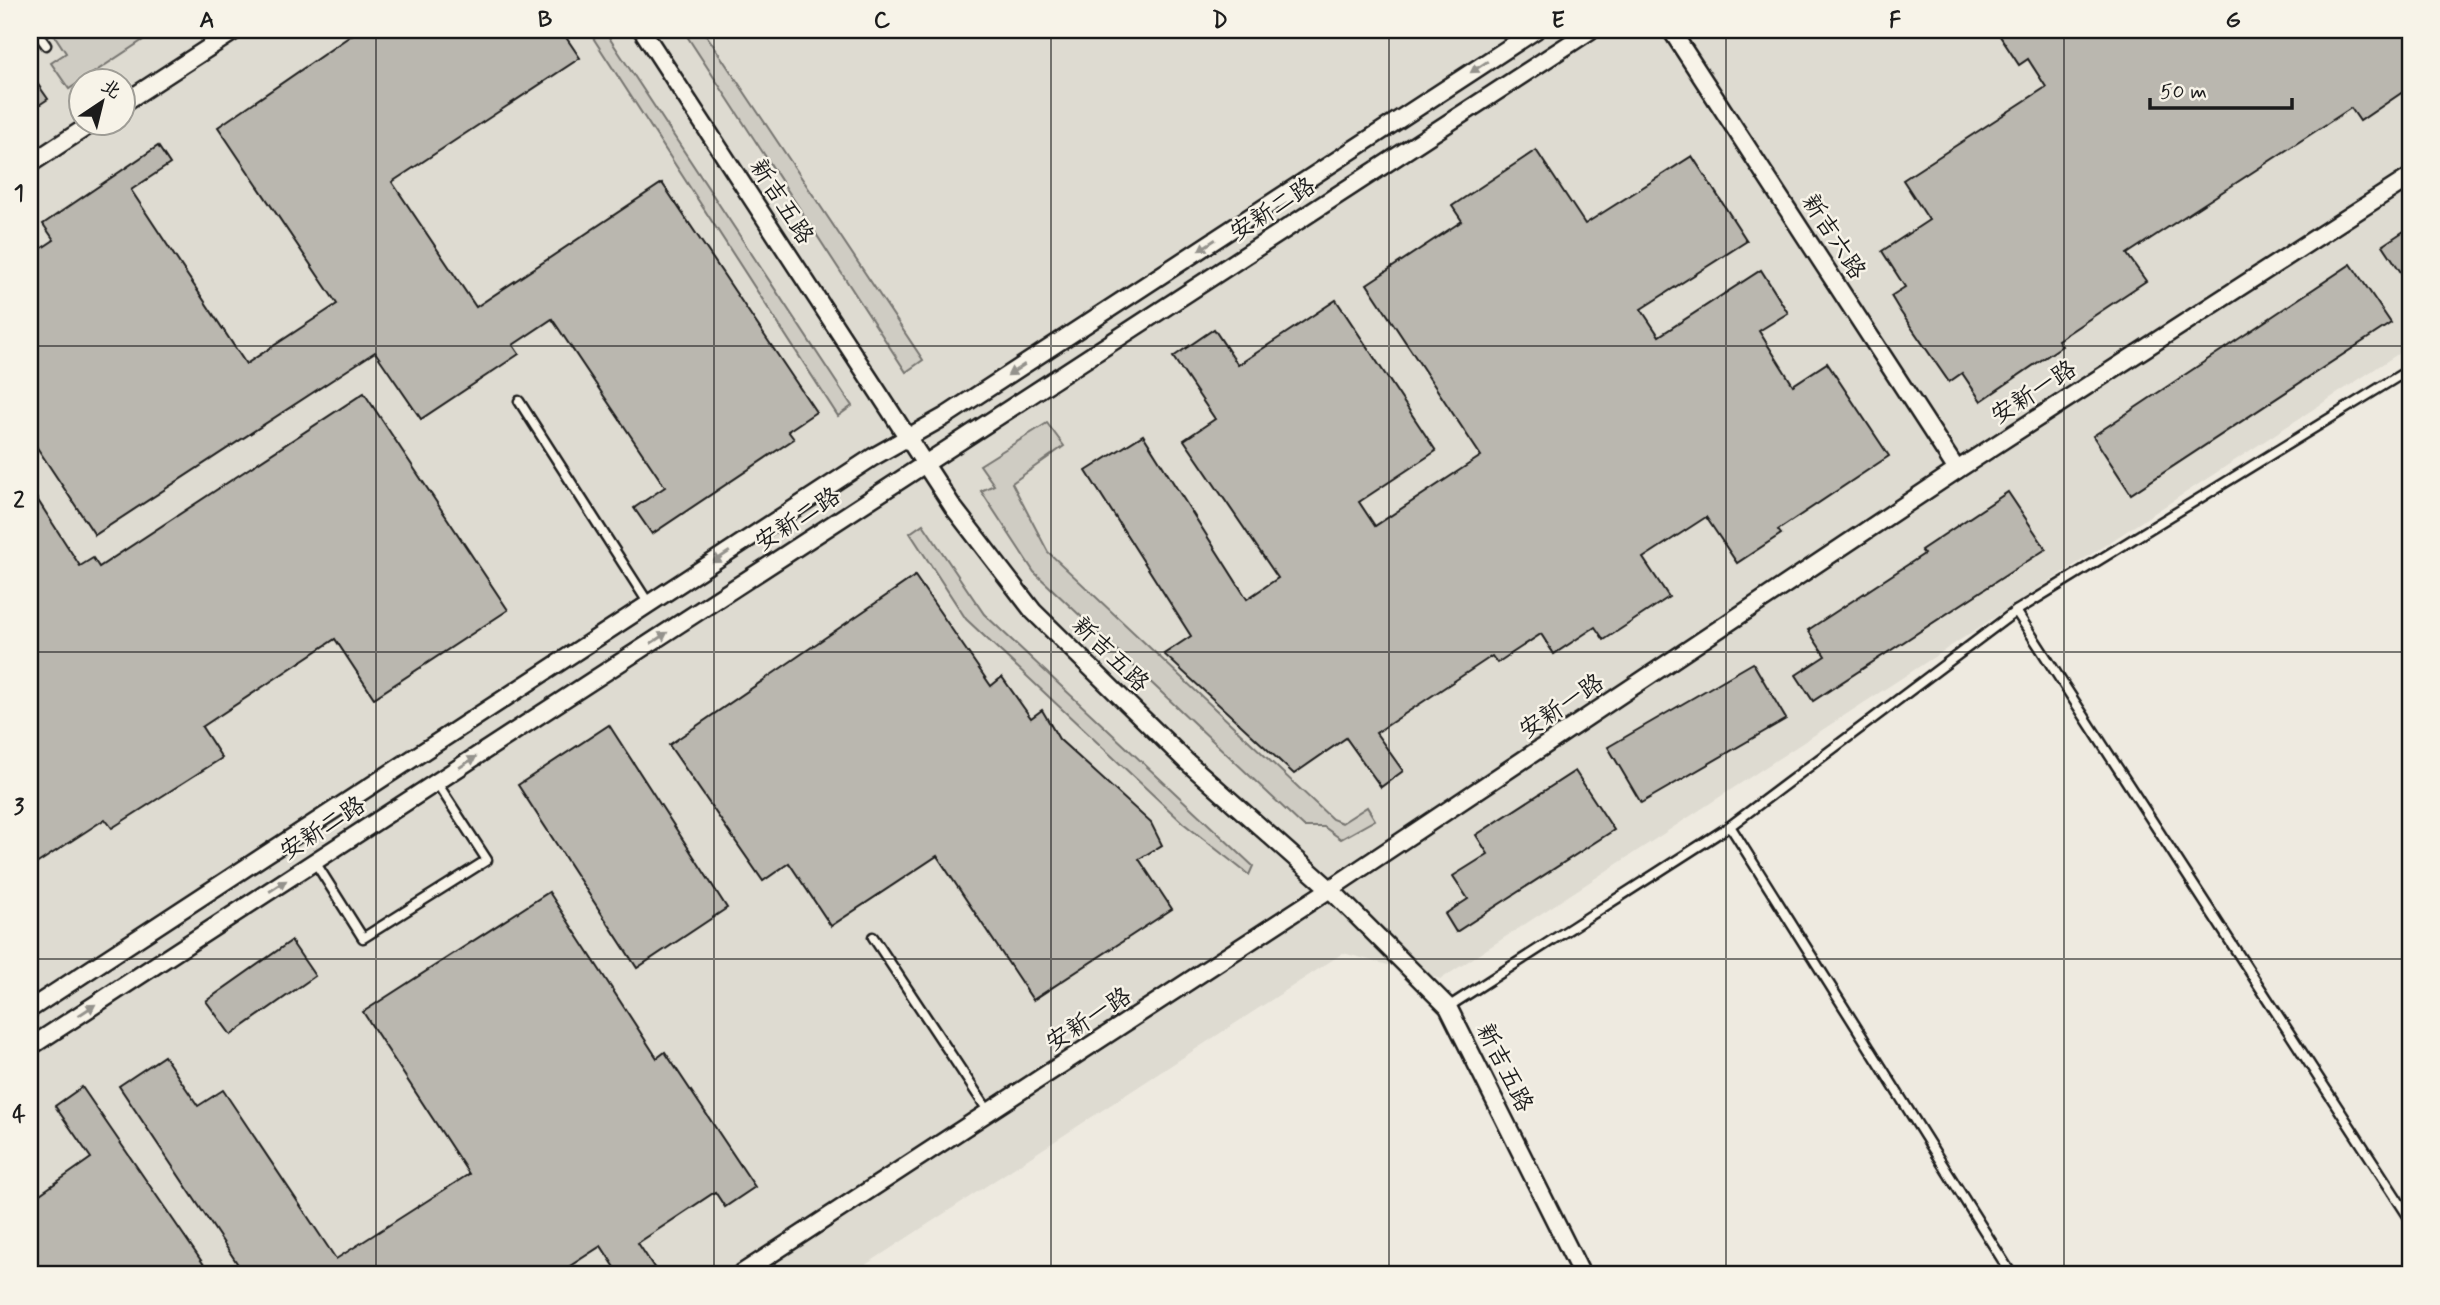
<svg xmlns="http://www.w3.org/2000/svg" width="2440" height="1305" font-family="Mynerve,'LXGW WenKai TC',sans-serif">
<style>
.built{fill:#dedbd1;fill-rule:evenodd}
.green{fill:#cfccc3;stroke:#767470;stroke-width:2}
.building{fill:#bab7af;stroke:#1c1c1c;stroke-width:2}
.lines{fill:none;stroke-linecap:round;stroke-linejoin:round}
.lane-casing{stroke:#1c1c1c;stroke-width:13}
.street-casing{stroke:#1c1c1c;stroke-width:21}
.lane{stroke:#f7f3e8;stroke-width:8}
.street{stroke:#f7f3e8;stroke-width:16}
.oneway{fill:#94928c}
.grid{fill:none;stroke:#1c1c1c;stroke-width:2;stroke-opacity:0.55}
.labels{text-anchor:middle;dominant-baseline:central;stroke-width:5;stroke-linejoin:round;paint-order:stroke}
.street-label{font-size:24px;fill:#1c1c1c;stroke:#f7f3e8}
.neatline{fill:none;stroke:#1c1c1c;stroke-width:2.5}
.grid-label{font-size:23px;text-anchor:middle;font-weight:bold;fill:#1c1c1c}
</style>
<rect width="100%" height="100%" fill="#eeeae0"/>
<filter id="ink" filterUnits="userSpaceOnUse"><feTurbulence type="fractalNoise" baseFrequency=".0143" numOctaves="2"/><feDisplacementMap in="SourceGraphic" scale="14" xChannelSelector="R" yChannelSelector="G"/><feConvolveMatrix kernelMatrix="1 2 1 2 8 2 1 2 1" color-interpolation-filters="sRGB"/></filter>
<g filter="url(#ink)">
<path class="built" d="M 30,30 L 2410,30 L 2410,346 L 1441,979 L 1343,953 L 850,1275 L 30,1275 ZM 80,80 L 122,80 L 122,122 L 80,122 Z"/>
<g class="green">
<path d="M 51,30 L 158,30 L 69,89 L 51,63 L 66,53 Z"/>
<path d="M 588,30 L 604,30 L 852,406 L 838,416 Z"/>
<path d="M 683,30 L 703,30 L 923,360 L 906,372 Z"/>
<path d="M 1047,423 L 1064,446 L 1012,483 L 1048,552 L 1332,819 L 1342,823 L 1367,807 L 1375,820 L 1341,839 L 1324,827 L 1304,827 L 1034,572 L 981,491 L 994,485 L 980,465 Z"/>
<path d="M 923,524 L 984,614 L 1253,866 L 1249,875 L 1183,823 L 966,619 L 910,533 Z"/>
</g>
<g class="building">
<path d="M 359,30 L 561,30 L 580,58 L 392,182 L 476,307 L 662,183 L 816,412 L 788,431 L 794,439 L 652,534 L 634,508 L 665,487 L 552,319 L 513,345 L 519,354 L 421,419 L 375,352 L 95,535 L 30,437 L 30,256 L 54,240 L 43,224 L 158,146 L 170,164 L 131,190 L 246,364 L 337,304 L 218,127 Z"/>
<path d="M 1996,30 L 2410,30 L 2410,87 L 2360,121 L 2351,108 L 2127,254 L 2146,281 L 2058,340 L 2062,346 L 1981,401 L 1962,373 L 1949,382 L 1900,311 L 1891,296 L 1905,287 L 1882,251 L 1929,220 L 1903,180 L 2046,87 L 2028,59 L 2019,65 Z"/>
<path d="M 30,73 L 48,99 L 30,111 Z"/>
<path d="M 1536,150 L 1585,224 L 1692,156 L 1747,241 L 1641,309 L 1659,336 L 1761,270 L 1788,313 L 1759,331 L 1793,385 L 1827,363 L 1889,456 L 1778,530 L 1781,534 L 1737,563 L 1706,517 L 1643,558 L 1669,597 L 1604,640 L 1595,627 L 1554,654 L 1541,634 L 1497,663 L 1492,656 L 1376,733 L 1403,771 L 1381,787 L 1346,738 L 1294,774 L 1164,654 L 1191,636 L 1086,471 L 1143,435 L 1247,599 L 1278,578 L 1184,440 L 1215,419 L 1173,357 L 1214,329 L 1238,365 L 1336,300 L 1436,451 L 1359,502 L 1375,526 L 1481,456 L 1367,284 L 1462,221 L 1452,206 Z"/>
<path d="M 2410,227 L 2410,286 L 2383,245 Z"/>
<path d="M 2351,264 L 2391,323 L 2131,494 L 2093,436 Z"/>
<path d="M 364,393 L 508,610 L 374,698 L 335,639 L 202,727 L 222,758 L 112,828 L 105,819 L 30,868 L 30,488 L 80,566 L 93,558 L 99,567 Z"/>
<path d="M 2008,492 L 2046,549 L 1813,701 L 1796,675 L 1825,656 L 1808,630 L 1924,554 L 1921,550 Z"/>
<path d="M 915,576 L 991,686 L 1002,677 L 1031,718 L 1042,710 L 1059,739 L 1151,823 L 1162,845 L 1139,859 L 1172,909 L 1033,1000 L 937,856 L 831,926 L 789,863 L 763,881 L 669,745 Z"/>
<path d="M 1753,663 L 1786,719 L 1641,803 L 1608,747 Z"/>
<path d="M 609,725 L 727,908 L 637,968 L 518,785 Z"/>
<path d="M 1575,771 L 1614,830 L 1456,932 L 1445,914 L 1468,899 L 1453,876 L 1488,854 L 1476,835 Z"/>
<path d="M 549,892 L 657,1058 L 665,1052 L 755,1187 L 725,1207 L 715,1192 L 638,1243 L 655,1269 L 645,1275 L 620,1275 L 601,1246 L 556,1275 L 245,1275 L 119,1086 L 164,1056 L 198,1106 L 223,1090 L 336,1259 L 469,1174 L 363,1012 Z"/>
<path d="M 291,941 L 315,976 L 231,1035 L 206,1001 Z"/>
<path d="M 82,1087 L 211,1275 L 30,1275 L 30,1201 L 91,1158 L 55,1106 Z"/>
</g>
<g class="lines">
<g class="lane-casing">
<g id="lane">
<path d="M 35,30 L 46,45"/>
<path d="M 519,401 L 649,604"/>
<path d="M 2016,611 L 2410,1219"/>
<path d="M 1730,826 L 2012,1275"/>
<path d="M 315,862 L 363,938 L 487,860 L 437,783"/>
<path d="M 873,937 L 989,1112"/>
<path d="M 1448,1007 L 1730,826 L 2016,611 L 2410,369"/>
</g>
</g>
<g class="street-casing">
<g id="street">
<path d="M 642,30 L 953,507 L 1033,611 L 1186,761 L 1330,889 L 1448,1007 L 1582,1275"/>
<path d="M 1671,30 L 1957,470"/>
<path d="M 122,104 L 236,30"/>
<path d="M 30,164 L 94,122"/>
<path d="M 30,1009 L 873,457 L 944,417 L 1536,30"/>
<path d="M 30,1047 L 1591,30"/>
<path d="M 739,1275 L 1330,889 L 1957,470 L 2410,177"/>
</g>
</g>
<use href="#lane" class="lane"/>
<use href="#street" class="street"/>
</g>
<defs><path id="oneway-solid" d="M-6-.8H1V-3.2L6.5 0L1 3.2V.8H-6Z" transform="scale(1.75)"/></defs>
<g class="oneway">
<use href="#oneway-solid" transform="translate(1479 67) rotate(147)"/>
<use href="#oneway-solid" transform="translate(1207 245) rotate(147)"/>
<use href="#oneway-solid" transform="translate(1016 370) rotate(147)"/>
<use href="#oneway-solid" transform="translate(721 557) rotate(147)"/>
<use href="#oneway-solid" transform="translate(659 638) rotate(-33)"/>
<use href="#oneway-solid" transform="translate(468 762) rotate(-33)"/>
<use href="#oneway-solid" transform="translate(278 886) rotate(-33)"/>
<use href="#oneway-solid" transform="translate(87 1010) rotate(-33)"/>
</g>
</g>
<path class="grid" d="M 376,30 L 376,1275M 714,30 L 714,1275M 1051,30 L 1051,1275M 1389,30 L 1389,1275M 1726,30 L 1726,1275M 2064,30 L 2064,1275M 30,346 L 2410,346M 30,652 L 2410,652M 30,959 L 2410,959"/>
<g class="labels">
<g class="street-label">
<text transform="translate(781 202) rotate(57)">新吉五路</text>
<text transform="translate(1273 210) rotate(-33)">安新二路</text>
<text transform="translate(1833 237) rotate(57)">新吉六路</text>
<text transform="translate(2034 393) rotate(-33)">安新一路</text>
<text transform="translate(798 520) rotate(-33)">安新二路</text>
<text transform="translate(1110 655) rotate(44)">新吉五路</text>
<text transform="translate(1562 707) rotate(-34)">安新一路</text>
<text transform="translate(323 829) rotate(-33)">安新二路</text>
<text transform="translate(1089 1020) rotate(-33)">安新一路</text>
<text transform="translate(1504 1068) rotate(63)">新吉五路</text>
</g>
</g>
<rect width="2440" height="1305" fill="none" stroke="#f7f3e8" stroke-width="77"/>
<g transform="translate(102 102) rotate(35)"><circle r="33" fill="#f7f3e8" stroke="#9f9d96" stroke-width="2"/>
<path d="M0-5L12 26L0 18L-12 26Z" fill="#1c1c1c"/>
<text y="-10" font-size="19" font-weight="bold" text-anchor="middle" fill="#1c1c1c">北</text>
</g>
<path d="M2150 98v10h142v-10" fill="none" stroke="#1c1c1c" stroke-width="3.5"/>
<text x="2160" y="98" font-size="21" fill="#1c1c1c" stroke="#f7f3e8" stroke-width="5" paint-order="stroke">50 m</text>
<rect x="38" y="38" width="2364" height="1228" class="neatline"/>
<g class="grid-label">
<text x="207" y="27">A</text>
<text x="545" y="27">B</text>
<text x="882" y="27">C</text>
<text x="1220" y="27">D</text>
<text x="1558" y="27">E</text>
<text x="1895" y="27">F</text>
<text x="2233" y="27">G</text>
<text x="19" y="200">1</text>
<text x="19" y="507">2</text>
<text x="19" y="814">3</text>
<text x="19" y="1121">4</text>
</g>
</svg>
